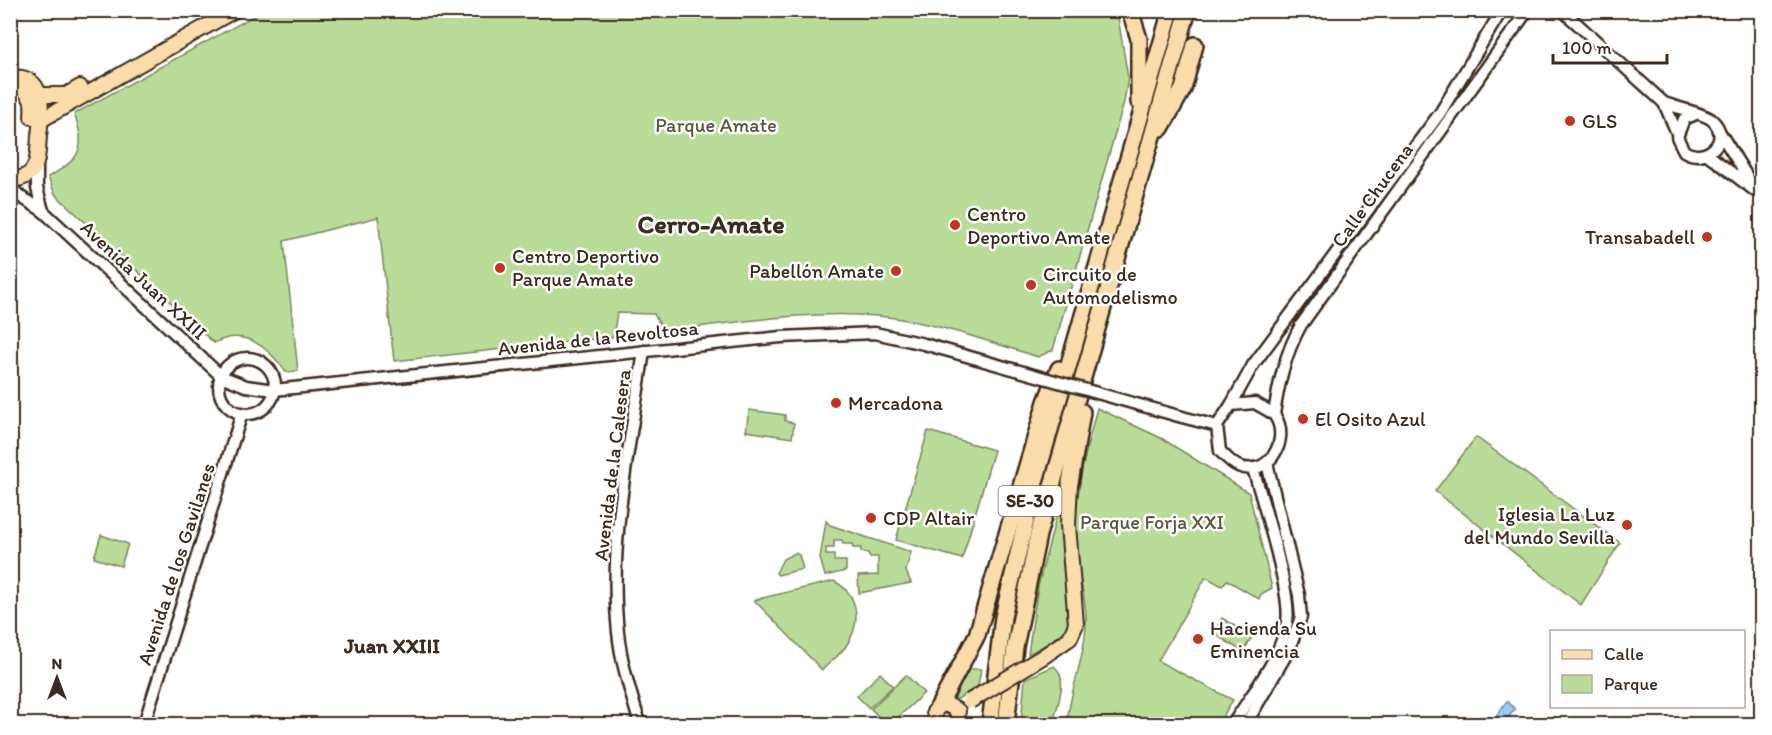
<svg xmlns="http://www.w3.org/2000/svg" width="1772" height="735" font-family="Itim,sans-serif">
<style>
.green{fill:#b9dd98;stroke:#7a845b;stroke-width:1.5}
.water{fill:#9bccf8;stroke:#758ba1;stroke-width:1.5}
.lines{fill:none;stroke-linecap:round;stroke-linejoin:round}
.minor-casing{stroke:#3b2a1e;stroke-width:15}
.major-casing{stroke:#3b2a1e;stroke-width:18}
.highway-casing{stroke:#3b2a1e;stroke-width:20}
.minor{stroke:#fff;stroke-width:10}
.major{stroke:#faddab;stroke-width:14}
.highway{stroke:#faddab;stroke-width:15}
.rail-casing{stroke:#3b2a1e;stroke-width:4.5}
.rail{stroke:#fff;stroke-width:2;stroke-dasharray:7;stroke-linecap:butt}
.minor-bridge-casing{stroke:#3b2a1e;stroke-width:15;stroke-linecap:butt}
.major-bridge-casing{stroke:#3b2a1e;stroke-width:18;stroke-linecap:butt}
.minor-bridge{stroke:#fff;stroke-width:10}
.major-bridge{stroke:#faddab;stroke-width:14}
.poi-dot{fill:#c8321e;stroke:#fff;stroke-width:2}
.labels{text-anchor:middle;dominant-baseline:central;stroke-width:5;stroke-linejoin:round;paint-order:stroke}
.shield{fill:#fff;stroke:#766a62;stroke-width:1.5}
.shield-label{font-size:18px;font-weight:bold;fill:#3b2a1e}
.poi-label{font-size:20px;fill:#3b2a1e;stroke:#fff;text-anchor:start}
.park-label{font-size:20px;fill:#5a573c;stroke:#fff}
.street-label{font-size:20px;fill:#3b2a1e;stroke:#fff}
.neighbourhood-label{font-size:21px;font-weight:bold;fill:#3b2a1e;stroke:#fff}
.district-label{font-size:26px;font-weight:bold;fill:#3b2a1e;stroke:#fff}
</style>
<rect width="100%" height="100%" fill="#fff"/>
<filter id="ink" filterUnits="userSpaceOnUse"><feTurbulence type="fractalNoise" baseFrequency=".0167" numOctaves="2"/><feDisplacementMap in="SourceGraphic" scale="12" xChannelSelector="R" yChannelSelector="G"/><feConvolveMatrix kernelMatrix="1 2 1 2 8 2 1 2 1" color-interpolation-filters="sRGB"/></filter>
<g filter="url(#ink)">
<g class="green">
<path d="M 500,11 L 504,17 L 515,10 L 1117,11 L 1128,78 L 1124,102 L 1053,350 L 1038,357 C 987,341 932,321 878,316 C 806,310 734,323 663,331 L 654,314 L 617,313 L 613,337 L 394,361 L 378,217 L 284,241 L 298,371 L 286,372 C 268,347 245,327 214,343 L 55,194 L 48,177 C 79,160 88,149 74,114 L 263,11 Z"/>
<path d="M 1097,408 L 1161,438 L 1249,493 L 1272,588 L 1261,594 L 1259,599 L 1227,580 L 1222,586 L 1206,577 L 1158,661 L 1233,700 L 1218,724 L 1067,724 C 1070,688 1087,654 1086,616 C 1085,592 1076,568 1075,544 C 1074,497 1085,453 1097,408 Z"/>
<path d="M 749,410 L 785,415 L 785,421 L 794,423 L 792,438 L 746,431 Z"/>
<path d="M 928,431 L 994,450 L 962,559 L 896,540 Z"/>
<path d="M 1476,437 L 1620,543 L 1581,605 L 1435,491 Z"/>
<path d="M 1063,491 L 1062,556 L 1069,610 L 1067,628 L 1051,642 L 1028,654 L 1038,586 Z"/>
<path d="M 826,521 L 830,525 L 911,552 L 906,571 L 911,583 L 859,593 L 858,576 L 878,575 L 878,557 L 870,557 L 868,553 L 861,552 L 861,548 L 853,548 L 852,544 L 843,544 L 842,540 L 834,540 L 834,548 L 826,548 L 826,555 L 834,555 L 834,561 L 846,561 L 846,571 L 825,576 L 820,558 Z"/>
<path d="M 101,535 L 128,544 L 121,566 L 94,558 Z"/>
<path d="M 795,553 L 799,555 L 803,569 L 778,575 L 776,573 L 783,559 Z"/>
<path d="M 834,581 C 859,594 862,623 846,646 C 840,655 830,662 822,670 L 754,600 Z"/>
<path d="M 1222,618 L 1252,637 L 1243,652 L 1213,633 Z"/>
<path d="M 1054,666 C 1070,678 1056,707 1053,724 L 1021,724 L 1025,679 Z"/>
<path d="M 967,669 L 981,669 L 978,686 L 958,699 L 955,698 Z"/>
<path d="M 880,673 L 893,686 L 869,708 L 857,696 Z"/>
<path d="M 906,675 L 924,693 L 891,724 L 886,724 L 871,709 Z"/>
</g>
<path class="water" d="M 1507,701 L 1515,709 L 1503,724 L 1494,719 Z"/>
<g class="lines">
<g class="minor-casing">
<g id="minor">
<path d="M 1562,10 L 1664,103 L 1677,133"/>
<path d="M 1664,103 C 1674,107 1706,114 1712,120 C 1733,139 1706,165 1684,151 L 1677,137 L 1684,119 L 1696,114"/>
<path d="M 1719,131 L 1756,191"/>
<path d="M 1707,154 L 1762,196"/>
<path d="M 37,162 L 37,188 L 43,211"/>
<path d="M 10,187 L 21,197 L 43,211 L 221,376 L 246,386 L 274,390 L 781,337 L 875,333 L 924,344"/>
<circle cx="247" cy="386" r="28"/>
<path d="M 1255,403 C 1261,407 1271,411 1275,416 C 1291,440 1268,479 1238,466 C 1232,464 1225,456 1220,451 L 1217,426 L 1231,405 Z"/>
<path d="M 1231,405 L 1253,365 L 1440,113 L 1502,10"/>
<path d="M 1274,414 C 1279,382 1285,354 1301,325 L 1528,10"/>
<path d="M 1182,417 L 1217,426"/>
<path d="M 144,724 L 242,413"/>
<path d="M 640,724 C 631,694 621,663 618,632 C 608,538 631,442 644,351"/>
<path d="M 1233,724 C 1252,693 1280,660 1287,622 C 1292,594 1262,500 1253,468"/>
<path d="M 1246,724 L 1289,650 L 1301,617 L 1299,595 L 1267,463"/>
</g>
</g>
<g class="major-casing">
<g id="major">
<path d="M 10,78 C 47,73 42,112 39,136 C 38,146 39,159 34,168 C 29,177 20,179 10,180"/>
<path d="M 10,88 L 23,89 C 33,98 33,104 32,117"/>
<path d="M 41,95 L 66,95 L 80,87"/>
<path d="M 41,120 L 235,10"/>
<path d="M 1044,656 L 1070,638 L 1076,624 L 1068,525 L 1070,483"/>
<path d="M 936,724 L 934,712 L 939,706 L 946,704 L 958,711 L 956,724"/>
</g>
</g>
<g class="highway-casing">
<g id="highway">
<path d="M 1130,10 L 1139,39 L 1139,102"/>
<path d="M 1161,128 L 1183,89 L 1195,45"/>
<path d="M 1070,483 L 1082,412"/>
<path d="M 939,706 L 977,635 L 1046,402 L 1059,369"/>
<path d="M 990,724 L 1003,617 L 1035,482 L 1171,10"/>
<path d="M 1006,724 L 1015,647 L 1038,535 L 1188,10"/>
</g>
</g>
<use href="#minor" class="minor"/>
<use href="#major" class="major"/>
<use href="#highway" class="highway"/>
<g class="rail-casing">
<path id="rail" d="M 1761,724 L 1762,722"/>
</g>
<use href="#rail" class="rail"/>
<g class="minor-bridge-casing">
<path id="minor-bridge" d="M 924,344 L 1182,417"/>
</g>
<g class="major-bridge-casing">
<path id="major-bridge" d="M 970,701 L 1044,656"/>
</g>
<use href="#minor-bridge" class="minor-bridge"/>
<use href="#major-bridge" class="major-bridge"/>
</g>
</g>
<g class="poi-dot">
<circle cx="1570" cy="121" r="6"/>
<circle cx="955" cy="225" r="6"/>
<circle cx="1707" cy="237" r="6"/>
<circle cx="500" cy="268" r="6"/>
<circle cx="896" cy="271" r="6"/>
<circle cx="1031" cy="285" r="6"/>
<circle cx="836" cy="403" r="6"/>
<circle cx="1303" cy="419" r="6"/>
<circle cx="871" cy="518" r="6"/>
<circle cx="1627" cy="525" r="6"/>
<circle cx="1198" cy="639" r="6"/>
</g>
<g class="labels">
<rect class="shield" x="998.5" y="486" width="63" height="30" rx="4.5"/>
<g class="shield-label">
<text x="1030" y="501">SE-30</text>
</g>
<g class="poi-label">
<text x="1582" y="121">GLS</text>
<text x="967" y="214">Centro<tspan x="967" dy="23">Deportivo Amate</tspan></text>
<text x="1695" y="237" text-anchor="end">Transabadell</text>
<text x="512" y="256">Centro Deportivo<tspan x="512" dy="23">Parque Amate</tspan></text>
<text x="884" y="271" text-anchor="end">Pabellón Amate</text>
<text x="1043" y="274">Circuito de<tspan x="1043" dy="23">Automodelismo</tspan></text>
<text x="848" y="403">Mercadona</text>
<text x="1315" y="419">El Osito Azul</text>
<text x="1615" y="514" text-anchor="end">Iglesia La Luz<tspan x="1615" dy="23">del Mundo Sevilla</tspan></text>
<text x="883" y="518">CDP Altair</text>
<text x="1210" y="628">Hacienda Su<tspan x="1210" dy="23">Eminencia</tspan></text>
</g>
<g class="park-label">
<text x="716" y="125">Parque Amate</text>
<text x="1152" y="522">Parque Forja XXI</text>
</g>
<g class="street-label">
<text transform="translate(1372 195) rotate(-54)">Calle Chucena</text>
<text transform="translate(144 280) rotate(43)">Avenida Juan XXIII</text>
<text transform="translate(598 338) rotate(-6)">Avenida de la Revoltosa</text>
<text transform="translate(612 465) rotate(-83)">Avenida de la Calesera</text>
<text transform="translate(176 564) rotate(-72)">Avenida de los Gavilanes</text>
</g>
<g class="neighbourhood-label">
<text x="392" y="645">Juan XXIII</text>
</g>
<g class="district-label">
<text x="711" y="224">Cerro-Amate</text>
</g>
</g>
<rect width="1772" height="735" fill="none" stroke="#fff" stroke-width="36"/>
<rect x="18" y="18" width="1736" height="699" fill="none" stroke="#3b2a1e" stroke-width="2" filter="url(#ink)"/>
<rect x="1550" y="630" width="195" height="78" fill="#ffffff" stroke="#b1aaa5" stroke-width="1.5"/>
<rect x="1562" y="650" width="30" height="9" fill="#faddab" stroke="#b1aaa5" stroke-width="1.5"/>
<text x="1604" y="660" font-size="18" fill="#3b2a1e">Calle</text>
<rect x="1562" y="675" width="30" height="18" fill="#b9dd98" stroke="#b1aaa5" stroke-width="1.5"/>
<text x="1604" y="690" font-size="18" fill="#3b2a1e">Parque</text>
<g transform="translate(57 678)" stroke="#ffffff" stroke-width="4.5" paint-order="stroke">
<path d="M0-4.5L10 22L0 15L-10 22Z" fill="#3b2a1e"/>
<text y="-9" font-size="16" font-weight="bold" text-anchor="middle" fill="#3b2a1e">N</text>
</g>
<path d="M1553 54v9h114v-9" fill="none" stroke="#3b2a1e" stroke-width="3"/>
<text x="1562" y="54" font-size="18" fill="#3b2a1e" stroke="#ffffff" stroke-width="4.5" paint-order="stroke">100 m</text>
</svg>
